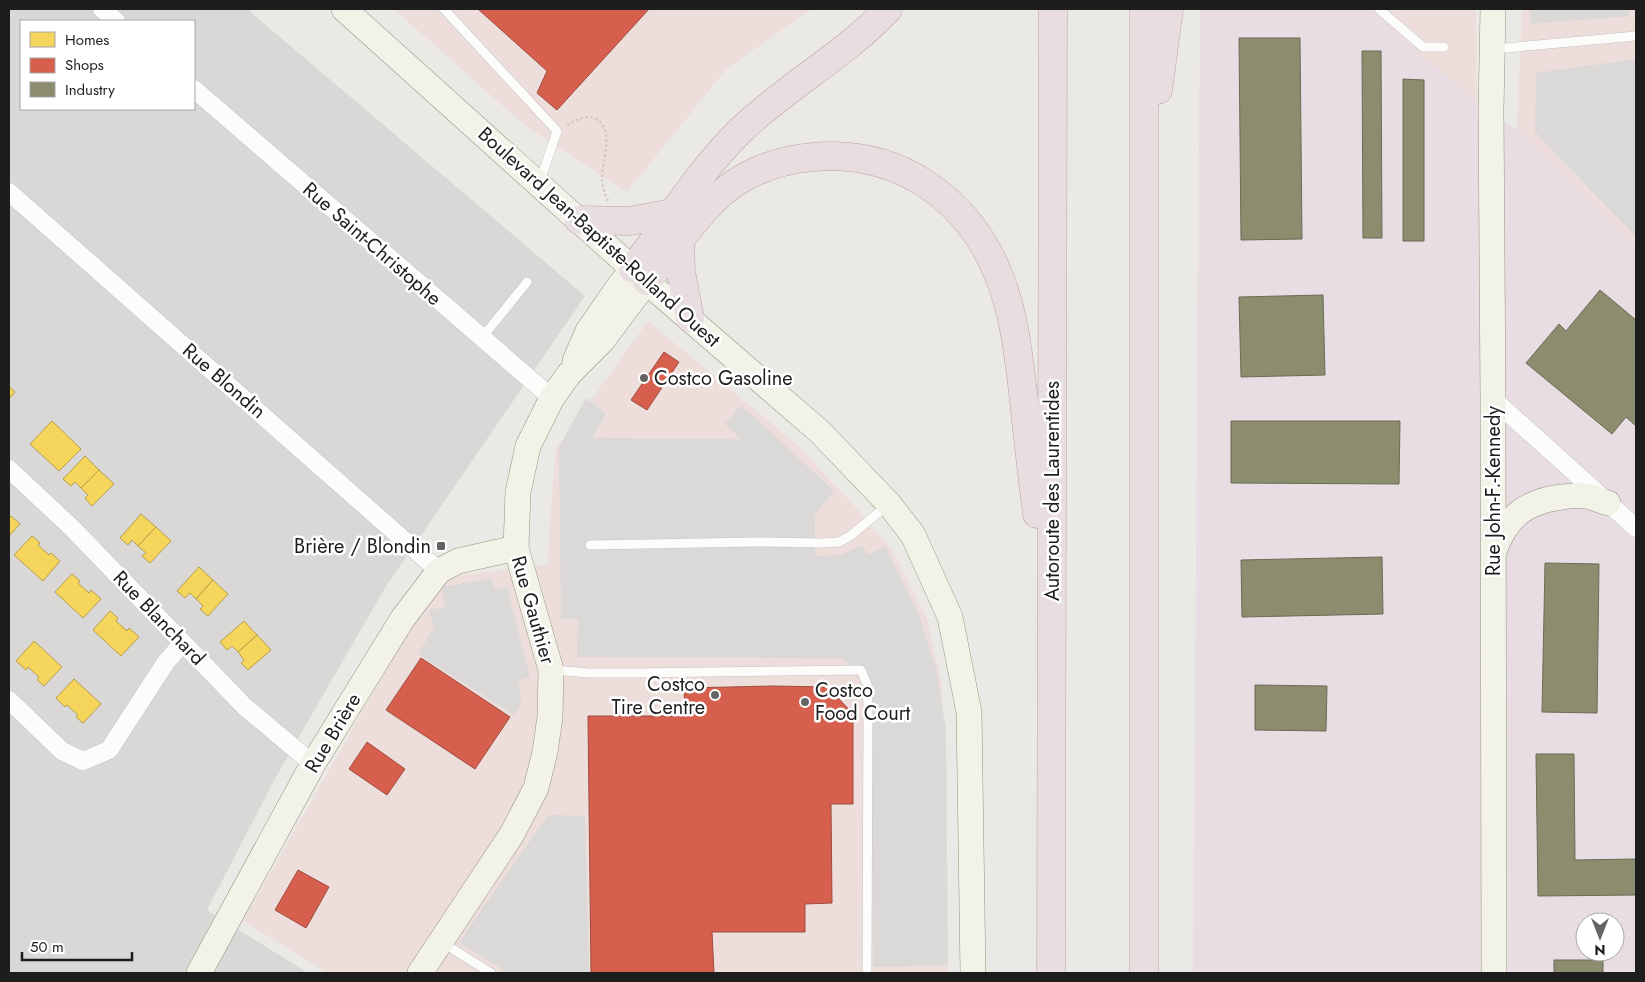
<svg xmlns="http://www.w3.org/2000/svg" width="1645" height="982" viewBox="0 0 1645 982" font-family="Jost,sans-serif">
<rect width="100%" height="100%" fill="#ebe9e5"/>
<path fill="#dad8d6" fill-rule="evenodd" d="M9,9H247L585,296L385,588L277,775L207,910L308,973H9ZM21,21H194V109H21Z"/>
<g fill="#eddddb">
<path d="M394,9H812L726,69L627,192L524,125Z"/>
<path d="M1370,9H1476L1477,104Z"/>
<path d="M1522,9H1636V246L1517,130Z"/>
<path d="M648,321L795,443L850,501L893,551L927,619L942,685L947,973H328L243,921L416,618L448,577L548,564L550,520L556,449Z"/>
</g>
<path fill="#e9dde4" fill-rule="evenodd" d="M1200,9H1370L1477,104L1517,130L1636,246V973H1193ZM1585,922H1615V952H1585Z"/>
<g fill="#dad9d7">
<path d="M1530,9H1629L1630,16L1530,24Z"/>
<path d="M1636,59V237L1535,132L1536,73Z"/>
<path d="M586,398L606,414L592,438L741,439L725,424L741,405L834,491L815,515V556L842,555L862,545L868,555L885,546L919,615L936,669L946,730L948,965L873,967L872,696L843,658L577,657L578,619H561L559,447Z"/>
<path d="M492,578L494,590L507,587L530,677L519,680L521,704L514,715L418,654L434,628L429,610L445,607L442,587Z"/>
<path d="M548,815L585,816L589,973H508L459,942Z"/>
</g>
<g fill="#f6d55c" stroke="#b59e49">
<path d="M9,386L15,392L9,399Z"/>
<path d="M52,421L81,449L59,471L30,444Z"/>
<path d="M85,456L99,470L81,488L75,482L71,486L63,479Z"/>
<path d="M99,470L114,484L92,506L85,498L88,495L81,488Z"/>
<path d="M141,514L156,527L138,546L132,540L128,545L120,538Z"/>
<path d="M11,516L20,524L9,536V518Z"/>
<path d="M156,527L171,541L150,563L142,556L146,553L138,546Z"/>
<path d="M32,536L40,543L38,545L49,555L51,553L60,561L43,581L14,555Z"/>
<path d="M199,567L213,580L196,599L190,593L185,598L177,591Z"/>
<path d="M72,574L80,581L78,583L89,593L91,590L101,599L83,618L55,592Z"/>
<path d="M213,580L228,594L208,616L200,609L203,606L196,599Z"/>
<path d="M110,611L118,618L116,621L127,631L129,628L139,637L121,656L93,630Z"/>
<path d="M244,621L257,635L238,652L232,646L227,650L220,642Z"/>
<path d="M257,635L271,650L248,670L241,663L244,660L238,652Z"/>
<path d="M34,641L62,667L44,686L37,680L39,677L28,667L26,670L16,661Z"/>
<path d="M74,679L101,704L83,723L76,717L78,715L67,705L65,707L56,698Z"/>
</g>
<g fill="#d6604d" stroke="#9e4c3f">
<path d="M478,9H649L557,110L537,93L547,71Z"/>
<path d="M664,352L679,362L647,410L631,400Z"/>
<path d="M421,658L510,717L475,769L386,710Z"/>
<path d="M773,686L828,687L853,714V804H831L832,903L805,904V932H712L714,973H591L588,716H685L684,688Z"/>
<path d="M367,742L405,769L387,795L349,769Z"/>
<path d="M298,870L329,887L306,928L275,910Z"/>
</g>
<g fill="#8c8c6e" stroke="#6b6b56">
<path d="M1239,38H1300L1302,239L1241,240Z"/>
<path d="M1362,51H1381L1382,238H1363Z"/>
<path d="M1403,79L1424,80V241H1403Z"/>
<path d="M1600,290L1636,320V426L1626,417L1612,434L1526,363L1559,324L1566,331Z"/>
<path d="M1323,295L1325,375L1241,377L1239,297Z"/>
<path d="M1231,421H1400L1399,484L1231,483Z"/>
<path d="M1382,557L1383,614L1242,617L1241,560Z"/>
<path d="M1545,563L1599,564L1597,713L1542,712Z"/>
<path d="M1255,685L1327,686L1326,731L1255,730Z"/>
<path d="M1536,754H1574L1575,860L1636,859V895L1538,896Z"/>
<rect x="1554" y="960" width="49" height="13"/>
</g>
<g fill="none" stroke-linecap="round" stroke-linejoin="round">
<defs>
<g id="lane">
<path d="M444,9L557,131L540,181"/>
<path d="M1379,9L1423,47H1444"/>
<path d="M1495,49L1636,36"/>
<path d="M481,339L527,282"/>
<path d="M590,545L757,542L822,543L839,542L850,536L889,504"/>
<path d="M554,670L589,673H634L861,670L867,684L868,706L867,973"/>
<path d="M443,943L491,973"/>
</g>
<g id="street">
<path d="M102,9L116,21"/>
<path d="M194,89L552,398"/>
<path d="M9,192L439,571"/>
<path d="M1493,399L1636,528"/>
<path d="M9,469L72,528L245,707L313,764"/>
<path d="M9,700L62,751L83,761L109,750L166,662L183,643"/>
</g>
<g id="secondary">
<path d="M344,9L655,289L820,432L889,504L913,535L950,617L969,712L973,973"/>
<path d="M1493,9L1491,110L1493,399L1494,973"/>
<path d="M575,361L588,331L619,286L633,269"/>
<path d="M1495,549C1507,516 1527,501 1562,497C1569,496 1578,495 1586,496C1593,497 1601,501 1608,503"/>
<path d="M199,973L313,764L403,618L439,571L458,561L516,548"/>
<path d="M420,973L512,834L536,788L545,752L550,717L551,670L516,548L518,492L528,446L552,398L569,374L602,341L647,281"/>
</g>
<g id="highway">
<path d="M1158,90L1169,9"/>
<path d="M579,220L630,221L672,213"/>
<path d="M680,239L681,272L690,318"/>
<path d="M633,269C668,222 699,171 741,130C787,86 845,55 888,9"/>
<path d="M647,281C658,268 669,254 680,240C697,218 714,196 738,181C761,167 786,159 813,157C898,149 968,198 999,276C1015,316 1019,359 1024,401C1028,439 1032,477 1037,514"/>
<path d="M1051,973L1053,9"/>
<path d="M1144,973V9"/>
</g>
</defs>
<use href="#lane" stroke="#c4c3c1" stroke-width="10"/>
<use href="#street" stroke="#c4c3c1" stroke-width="19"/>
<use href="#secondary" stroke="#92947e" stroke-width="26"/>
<use href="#highway" stroke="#bf9ea7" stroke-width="29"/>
<path stroke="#d5c8c6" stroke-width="2.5" stroke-dasharray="2.5 2.5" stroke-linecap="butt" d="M567,125C577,120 585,114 596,119C615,129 602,161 602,178C602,186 605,194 608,201"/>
<use href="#lane" stroke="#fcfcfb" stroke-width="9"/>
<use href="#street" stroke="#fcfcfb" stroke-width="18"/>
<use href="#secondary" stroke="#f2f2e9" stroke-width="25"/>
<use href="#highway" stroke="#e9dedf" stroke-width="28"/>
</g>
<g fill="#656463" stroke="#fff" stroke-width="2">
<circle cx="644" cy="378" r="5"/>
<rect x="436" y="541" width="10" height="10" rx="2.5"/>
<circle cx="715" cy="695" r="5"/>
<circle cx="805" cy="702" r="5"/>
</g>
<g text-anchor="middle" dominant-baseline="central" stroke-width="5" stroke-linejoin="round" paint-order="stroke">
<g font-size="20" fill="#1d1d1d" stroke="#fff">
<text transform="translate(599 237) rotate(42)">Boulevard Jean-Baptiste-Rolland Ouest</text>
<text transform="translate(372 244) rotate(41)">Rue Saint-Christophe</text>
<text transform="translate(224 381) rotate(41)">Rue Blondin</text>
<text transform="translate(1052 491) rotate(-90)">Autoroute des Laurentides</text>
<text transform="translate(1493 491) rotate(-90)">Rue John-F.-Kennedy</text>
<text transform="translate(533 610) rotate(74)">Rue Gauthier</text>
<text transform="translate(159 618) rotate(46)">Rue Blanchard</text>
<text transform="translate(333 733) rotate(-59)">Rue Brière</text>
</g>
<g font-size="20" fill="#1d1d1d" stroke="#fff" text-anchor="start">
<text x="654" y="378">Costco Gasoline</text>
<text x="431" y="546" text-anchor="end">Brière / Blondin</text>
<text x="705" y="684" text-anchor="end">Costco<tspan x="705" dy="23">Tire Centre</tspan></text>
<text x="815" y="690">Costco<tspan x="815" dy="23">Food Court</tspan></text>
</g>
</g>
<rect width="1645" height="982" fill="none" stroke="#1d1d1d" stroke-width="20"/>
<rect x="20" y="20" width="175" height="90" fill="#ffffff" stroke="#a5a5a5"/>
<rect x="30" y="32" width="25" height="15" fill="#f6d55c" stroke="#a5a5a5"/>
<text x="65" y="45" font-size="15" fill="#1d1d1d">Homes</text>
<rect x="30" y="58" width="25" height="15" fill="#d6604d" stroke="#a5a5a5"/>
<text x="65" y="70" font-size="15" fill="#1d1d1d">Shops</text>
<rect x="30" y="82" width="25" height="15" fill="#8c8c6e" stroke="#a5a5a5"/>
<text x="65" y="95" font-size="15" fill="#1d1d1d">Industry</text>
<g transform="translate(1600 937) rotate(180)"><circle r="24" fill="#ffffff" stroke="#a5a5a5"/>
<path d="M0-4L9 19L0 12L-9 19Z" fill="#656463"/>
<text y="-8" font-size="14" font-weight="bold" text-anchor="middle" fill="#1d1d1d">N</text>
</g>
<path d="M22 952v8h110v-8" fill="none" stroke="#1d1d1d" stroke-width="2.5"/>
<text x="30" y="952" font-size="15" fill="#1d1d1d" stroke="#ffffff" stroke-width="4" paint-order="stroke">50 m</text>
</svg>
